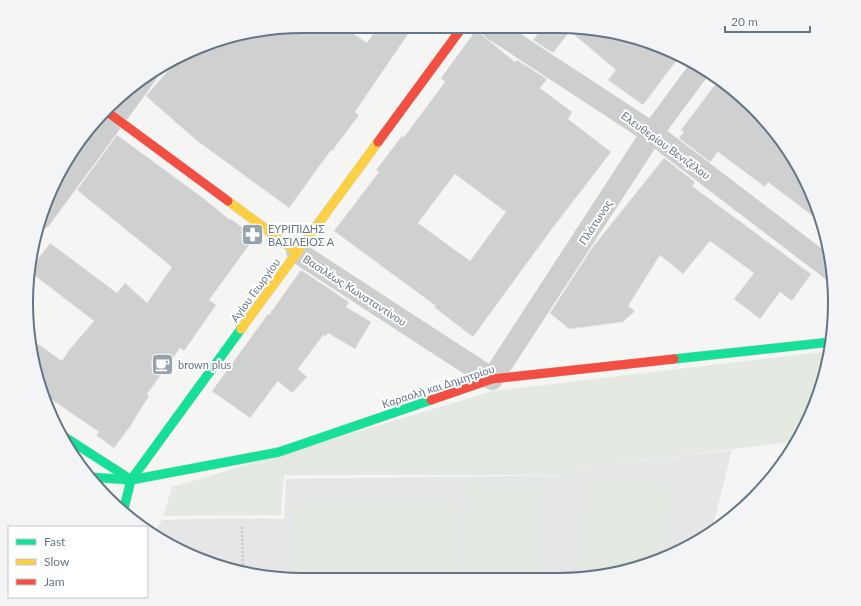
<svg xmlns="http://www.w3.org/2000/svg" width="861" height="606" viewBox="0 0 861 606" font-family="Lato,sans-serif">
<rect width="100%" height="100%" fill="#f5f6f4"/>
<path fill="#e5e7e6" d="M732,450L712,530L680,552L594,578L285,579L232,571L181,552L153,534L162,520L239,518L284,519L286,479L578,475L579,469Z"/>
<g fill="#e4e9e2">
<path d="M830,351L826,374L807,425L797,441L579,469L578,475H284L281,515L163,516L172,487L493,391Z"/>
<path d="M589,474L672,486L662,557L594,578H575Z"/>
<path d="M468,482L542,487L536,578H462Z"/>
<path d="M456,503L457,578L293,579L292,504Z"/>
</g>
<g fill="#ced1d0" stroke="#e4e5e4" fill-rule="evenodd">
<path d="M303,26L344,27L367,43L378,27L412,28L355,112L359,115L332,151L331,150L289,208L196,140L146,96L177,60L231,36Z"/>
<path d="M476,30L515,62L517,60L547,79L540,88L572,112L568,119L611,152L551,230L473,337L434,307L436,306L334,231L379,172L376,170L402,136L404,137L445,82L441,78ZM455,174L506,212L470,261L418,223Z"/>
<path d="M541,30L612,31L679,57L643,105L608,80L616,70L570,31L553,53L533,40Z"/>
<path d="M717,82L766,120L798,164L820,214L822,223L768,182L765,187L718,152L710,162L679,138L684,132L681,130Z"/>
<path d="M117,135L203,198L230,220L231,219L255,237L209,300L216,305L184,351L180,348L147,394L149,396L129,428L114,448L96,435L99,432L45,395L28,339V337L62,361L70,349L94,321L29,271L50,243L117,293L125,283L147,303L172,267L77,190Z"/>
<path d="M664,158L695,182L692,186L811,274L792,301L780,292L760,319L734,299L754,273L710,241L683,274L660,255L628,306L635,311L623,322L569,329L550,313L592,248Z"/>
<path d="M301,270L349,302L346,307L371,322L355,349L328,333L326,336L323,335L298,369L307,377L292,393L278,381L250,418L212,391L268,314L269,315Z"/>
</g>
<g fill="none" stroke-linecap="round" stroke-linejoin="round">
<defs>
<g id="fast">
<path d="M674,359L831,342"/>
<path d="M60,434L130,479"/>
<path d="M89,477L131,480L279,452L431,400"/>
<path d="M123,512L131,480L241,329"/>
</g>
<g id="slow">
<path d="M228,201L297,252"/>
<path d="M241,329L378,142"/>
</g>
<g id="jam">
<path d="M106,111L228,201"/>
<path d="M378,142L461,29"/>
<path d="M431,400L492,379L674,359"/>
</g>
</defs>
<use href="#fast" stroke="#d2d4d4" stroke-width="10"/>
<use href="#slow" stroke="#d2d4d4" stroke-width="10"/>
<use href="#jam" stroke="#d2d4d4" stroke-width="10"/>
<path stroke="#cacccc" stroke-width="2.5" stroke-dasharray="2 2" stroke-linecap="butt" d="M242,527L243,572"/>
<g stroke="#cdcfcf" stroke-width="22">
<path d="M493,29L652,133L833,271"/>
<path d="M41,218L146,75"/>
<path d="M297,252L492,379L652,133L701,67"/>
</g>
<use href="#fast" stroke="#16e098" stroke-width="9"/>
<use href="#slow" stroke="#ffcf43" stroke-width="9"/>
<use href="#jam" stroke="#f24e42" stroke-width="9"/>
</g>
<defs>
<symbol id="pharmacy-square" viewBox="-11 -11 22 22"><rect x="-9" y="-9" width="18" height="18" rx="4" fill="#97a3ac" stroke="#fff"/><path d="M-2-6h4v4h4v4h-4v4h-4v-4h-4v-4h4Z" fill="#fff"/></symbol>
<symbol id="cafe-square" viewBox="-11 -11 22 22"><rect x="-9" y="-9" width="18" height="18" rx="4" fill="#97a3ac" stroke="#fff"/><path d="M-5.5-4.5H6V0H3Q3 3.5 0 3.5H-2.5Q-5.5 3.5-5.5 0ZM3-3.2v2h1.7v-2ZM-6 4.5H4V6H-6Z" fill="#fff"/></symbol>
</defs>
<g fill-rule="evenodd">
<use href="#pharmacy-square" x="240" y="222" width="25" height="25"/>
<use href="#cafe-square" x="150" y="352" width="25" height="25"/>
</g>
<g text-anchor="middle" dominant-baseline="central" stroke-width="4" stroke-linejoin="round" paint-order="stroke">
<g font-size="11" fill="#647685" stroke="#fff">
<text transform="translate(666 145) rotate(36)">Ελευθερίου Βενιζέλου</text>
<text transform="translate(595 222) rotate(-57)">Πλάτωνος</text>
<text transform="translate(255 290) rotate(-54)">Αγίου Γεωργίου</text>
<text transform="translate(355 290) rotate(33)">Βασιλέως Κωνσταντίνου</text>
<text transform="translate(438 386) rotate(-18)">Καραολή και Δημητρίου</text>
</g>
<g font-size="11" fill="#647685" stroke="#fff" text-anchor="start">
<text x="268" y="228">ΕΥΡΙΠΙΔΗΣ<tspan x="268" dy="13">ΒΑΣΙΛΕΙΟΣ Α</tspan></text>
<text x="178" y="364">brown plus</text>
</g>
</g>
<path d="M0 0H861V606H0ZM303 33H558A270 270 0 0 1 828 303V303A270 270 0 0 1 558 573H303A270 270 0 0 1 33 303V303A270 270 0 0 1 303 33Z" fill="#f3f4f5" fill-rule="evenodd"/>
<path fill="none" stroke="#647685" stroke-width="2" d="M303 33H558A270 270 0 0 1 828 303V303A270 270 0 0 1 558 573H303A270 270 0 0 1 33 303V303A270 270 0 0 1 303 33Z"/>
<rect x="8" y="526" width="140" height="72" fill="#ffffff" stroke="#c1c8ce"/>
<rect x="16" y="539" width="20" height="6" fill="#16e098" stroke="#c1c8ce"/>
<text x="44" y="546" font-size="12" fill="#647685">Fast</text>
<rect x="16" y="559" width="20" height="6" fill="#ffcf43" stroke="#c1c8ce"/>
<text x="44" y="566" font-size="12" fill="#647685">Slow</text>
<rect x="16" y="579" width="20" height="6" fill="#f24e42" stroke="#c1c8ce"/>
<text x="44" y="586" font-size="12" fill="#647685">Jam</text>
<path d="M725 26v6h85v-6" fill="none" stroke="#647685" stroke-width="2"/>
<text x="731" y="26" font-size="12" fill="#647685" stroke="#ffffff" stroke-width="3" paint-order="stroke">20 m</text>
</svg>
